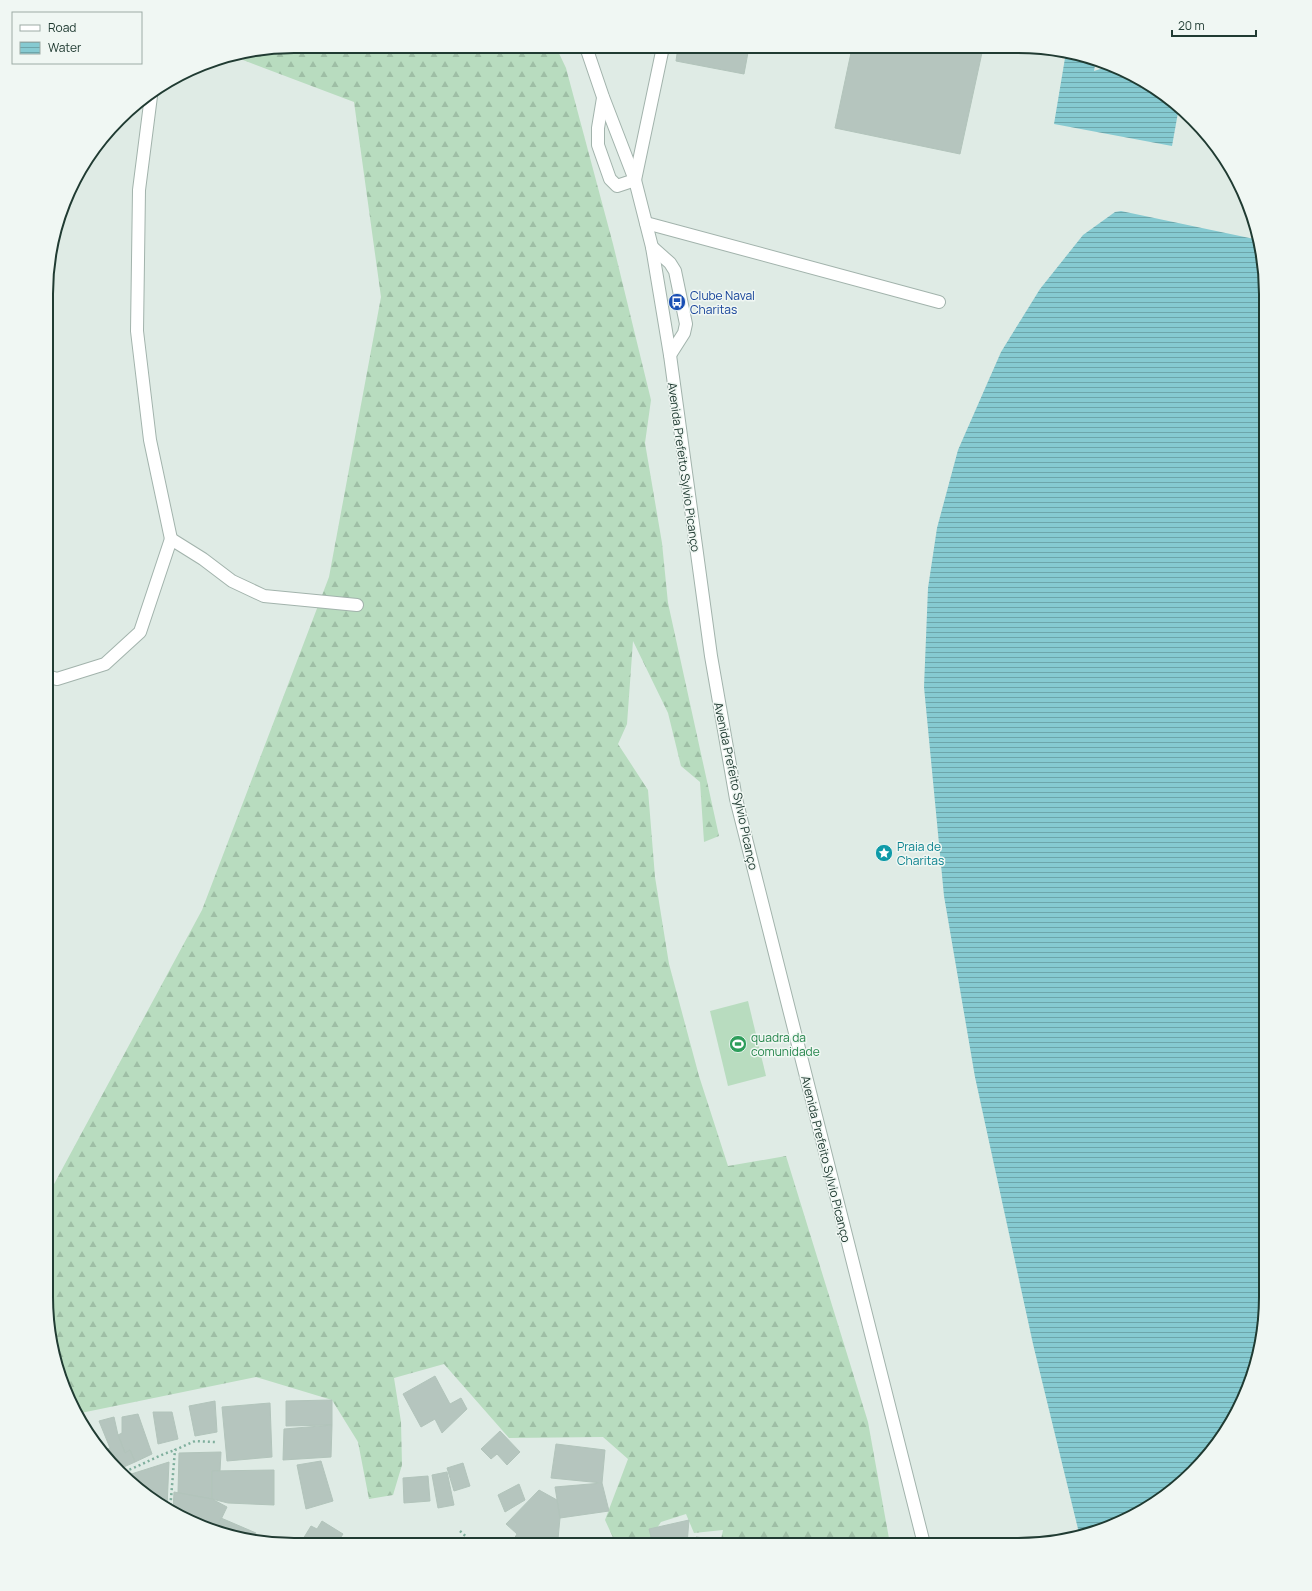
<svg xmlns="http://www.w3.org/2000/svg" width="1312" height="1591" viewBox="0 0 1312 1591" font-family="Manrope,sans-serif">
<defs>
<pattern id="forest-firs" width="22" height="20" patternUnits="userSpaceOnUse"><rect width="22" height="20" fill="#b8dcbf"/><path d="M5 1l3.5 6h-7zM16 11l3.5 6h-7z" fill="#9ebea5"/></pattern>
<pattern id="water-rules" width="6" height="5" patternUnits="userSpaceOnUse"><rect width="6" height="5" fill="#86cad1"/><path d="M0 2.5h6" fill="none" stroke="#6da5aa"/></pattern>
</defs>
<rect width="100%" height="100%" fill="#dfebe5"/>
<path fill="url(#forest-firs)" d="M294,46L556,47L566,68L613,244L651,400L645,443L662,543L668,603L719,836L704,842L700,782L681,766L668,713L633,641L627,724L618,744L648,790L655,877L669,964L699,1076L728,1166L786,1156L868,1422L890,1544H720L723,1530L694,1533L686,1514L661,1522L649,1540L636,1544H616L605,1520L628,1459L603,1437L509,1438L444,1364L394,1378L401,1422L402,1465L393,1495L369,1499L358,1442L332,1400L256,1377L76,1414L55,1361L46,1297V1199L202,910L329,577L381,297L354,102L243,60L245,54Z"/>
<path fill="#b8dcbf" d="M748,1001L766,1076L728,1086L710,1011Z"/>
<g fill="url(#water-rules)">
<path d="M1066,52L1096,60L1094,71L1113,65L1155,88L1179,107L1172,146L1054,124Z"/>
<path d="M1121,211L1259,240L1266,294L1265,1313L1253,1376L1224,1434L1193,1472L1142,1512L1080,1537L1033,1344L975,1077L944,896L924,687L928,588L937,528L958,450L1001,352L1040,289L1083,235L1115,212Z"/>
</g>
<g fill="#b5c5be" stroke="#b2c4bb">
<path d="M678,47H749L744,74L676,61Z"/>
<path d="M852,48H983L960,154L835,128Z"/>
<path d="M435,1376L450,1404L461,1398L467,1409L442,1433L435,1419L421,1427L403,1394Z"/>
<path d="M332,1400V1425L286,1426V1401Z"/>
<path d="M215,1401L217,1432L195,1436L189,1406Z"/>
<path d="M270,1403L272,1457L227,1461L222,1407Z"/>
<path d="M153,1412H172L178,1439L158,1444Z"/>
<path d="M138,1414L152,1454L135,1462L130,1450L125,1453L118,1435L122,1433V1417Z"/>
<path d="M114,1417L118,1435L125,1453L130,1450L135,1462L117,1470L102,1451L110,1448L99,1421Z"/>
<path d="M332,1425L331,1457L283,1460L284,1429Z"/>
<path d="M500,1431L520,1452L507,1465L497,1454L491,1459L481,1449Z"/>
<path d="M556,1444L605,1450L602,1483L551,1478Z"/>
<path d="M221,1452L220,1471H212V1499L178,1493L179,1453Z"/>
<path d="M321,1461L333,1501L306,1509L297,1465Z"/>
<path d="M169,1462L167,1507L156,1503L126,1478L125,1476Z"/>
<path d="M463,1463L470,1486L454,1491L447,1468Z"/>
<path d="M274,1470V1505L228,1503L212,1499V1471Z"/>
<path d="M447,1472L454,1505L438,1508L432,1475Z"/>
<path d="M428,1476L430,1501L404,1503L403,1478Z"/>
<path d="M602,1483L609,1511L560,1518L555,1487Z"/>
<path d="M519,1484L525,1500L505,1512L498,1495Z"/>
<path d="M539,1490L557,1500L560,1518L558,1539L554,1544H511L517,1534L506,1524Z"/>
<path d="M174,1492L212,1499L227,1507L215,1532L173,1511Z"/>
<path d="M221,1518L256,1533L253,1539L215,1532Z"/>
<path d="M689,1520L687,1544H653L649,1529Z"/>
<path d="M322,1521L343,1534L339,1540L348,1544H300L311,1526L317,1529Z"/>
<path d="M696,1537L713,1539L712,1544H695Z"/>
</g>
<g fill="none" stroke-linecap="round" stroke-linejoin="round">
<defs>
<g id="minor">
<path d="M586,47L603,97L635,180L652,247L670,355L711,656L736,799L924,1544"/>
<path d="M151,96L139,190L137,331L150,440L171,539"/>
<path d="M603,98L598,128V145L610,179L617,186L635,180"/>
<path d="M635,180L663,47"/>
<path d="M646,223L939,302"/>
<path d="M652,247L670,263L675,271L686,324L684,333L670,355"/>
<path d="M47,676L57,679L105,664L140,632L171,539L203,559L232,581L264,596L357,605"/>
</g>
</defs>
<use href="#minor" stroke="#a2b3ac" stroke-width="14"/>
<g stroke="#7faf9d" stroke-width="2.5" stroke-dasharray="2 3" stroke-linecap="butt">
<path d="M120,1473C139,1467 156,1456 175,1450"/>
<path d="M170,1510L175,1450L195,1441L215,1442"/>
<path d="M460,1531L474,1544"/>
<path d="M562,1544L564,1541L568,1544"/>
</g>
<use href="#minor" stroke="#fff" stroke-width="12"/>
</g>
<defs>
<symbol id="bus-disc" viewBox="-11 -11 22 22"><circle r="9.5" fill="#1a4fb4" stroke="#f0f7f3"/><path d="M-5-6H5V4H4V6H2V4H-2V6H-4V4H-5ZM-3.5-4V0h7V-4ZM-3.5 1.2v1.5H-2V1.2ZM2 1.2v1.5H3.5V1.2Z" fill="#fff"/></symbol>
<symbol id="sight-disc" viewBox="-11 -11 22 22"><circle r="9.5" fill="#0f9aa8" stroke="#f0f7f3"/><path d="M0-6L1.8-2.2L6-1.7L2.9 1.2L3.7 5.4L0 3.3L-3.7 5.4L-2.9 1.2L-6-1.7L-1.8-2.2Z" fill="#fff"/></symbol>
<symbol id="stadium-disc" viewBox="-11 -11 22 22"><circle r="9.5" fill="#2e9e5b" stroke="#f0f7f3"/><path d="M0-5a6.5 5 0 1 0 0 10a6.5 5 0 1 0 0-10ZM-3.5-1.8h7v3.6h-7Z" fill="#fff"/></symbol>
</defs>
<g fill-rule="evenodd">
<use href="#bus-disc" x="667" y="292" width="20" height="20"/>
<use href="#sight-disc" x="874" y="843" width="20" height="20"/>
<use href="#stadium-disc" x="728" y="1034" width="20" height="20"/>
</g>
<g text-anchor="middle" dominant-baseline="central" stroke-width="3" stroke-linejoin="round" paint-order="stroke">
<g font-size="12" fill="#164399" stroke="#f0f7f3" text-anchor="start">
<text x="690" y="295">Clube Naval<tspan x="690" dy="14">Charitas</tspan></text>
</g>
<g font-size="12" fill="#203b32" stroke="#f0f7f3">
<text transform="translate(684 467) rotate(82)">Avenida Prefeito Sylvio Picanço</text>
<text transform="translate(736 786) rotate(78)">Avenida Prefeito Sylvio Picanço</text>
<text transform="translate(826 1159) rotate(76)">Avenida Prefeito Sylvio Picanço</text>
</g>
<g font-size="12" fill="#0d838f" stroke="#f0f7f3" text-anchor="start">
<text x="897" y="846">Praia de<tspan x="897" dy="14">Charitas</tspan></text>
</g>
<g font-size="12" fill="#27864d" stroke="#f0f7f3" text-anchor="start">
<text x="751" y="1037">quadra da<tspan x="751" dy="14">comunidade</tspan></text>
</g>
</g>
<path d="M0 0H1312V1591H0ZM294 53H1018A241 241 0 0 1 1259 294V1297A241 241 0 0 1 1018 1538H294A241 241 0 0 1 53 1297V294A241 241 0 0 1 294 53Z" fill="#f0f7f3" fill-rule="evenodd"/>
<path fill="none" stroke="#203b32" stroke-width="2" d="M294 53H1018A241 241 0 0 1 1259 294V1297A241 241 0 0 1 1018 1538H294A241 241 0 0 1 53 1297V294A241 241 0 0 1 294 53Z"/>
<rect x="12" y="12" width="130" height="52" fill="#f0f7f3" stroke="#9daca6"/>
<rect x="20" y="25" width="20" height="6" fill="#ffffff" stroke="#9daca6"/>
<text x="48" y="32" font-size="12" fill="#203b32">Road</text>
<rect x="20" y="42" width="20" height="12" fill="url(#water-rules)" stroke="#9daca6"/>
<text x="48" y="52" font-size="12" fill="#203b32">Water</text>
<path d="M1172 30v6h84v-6" fill="none" stroke="#203b32" stroke-width="2"/>
<text x="1178" y="30" font-size="12" fill="#203b32" stroke="#f0f7f3" stroke-width="3" paint-order="stroke">20 m</text>
</svg>
